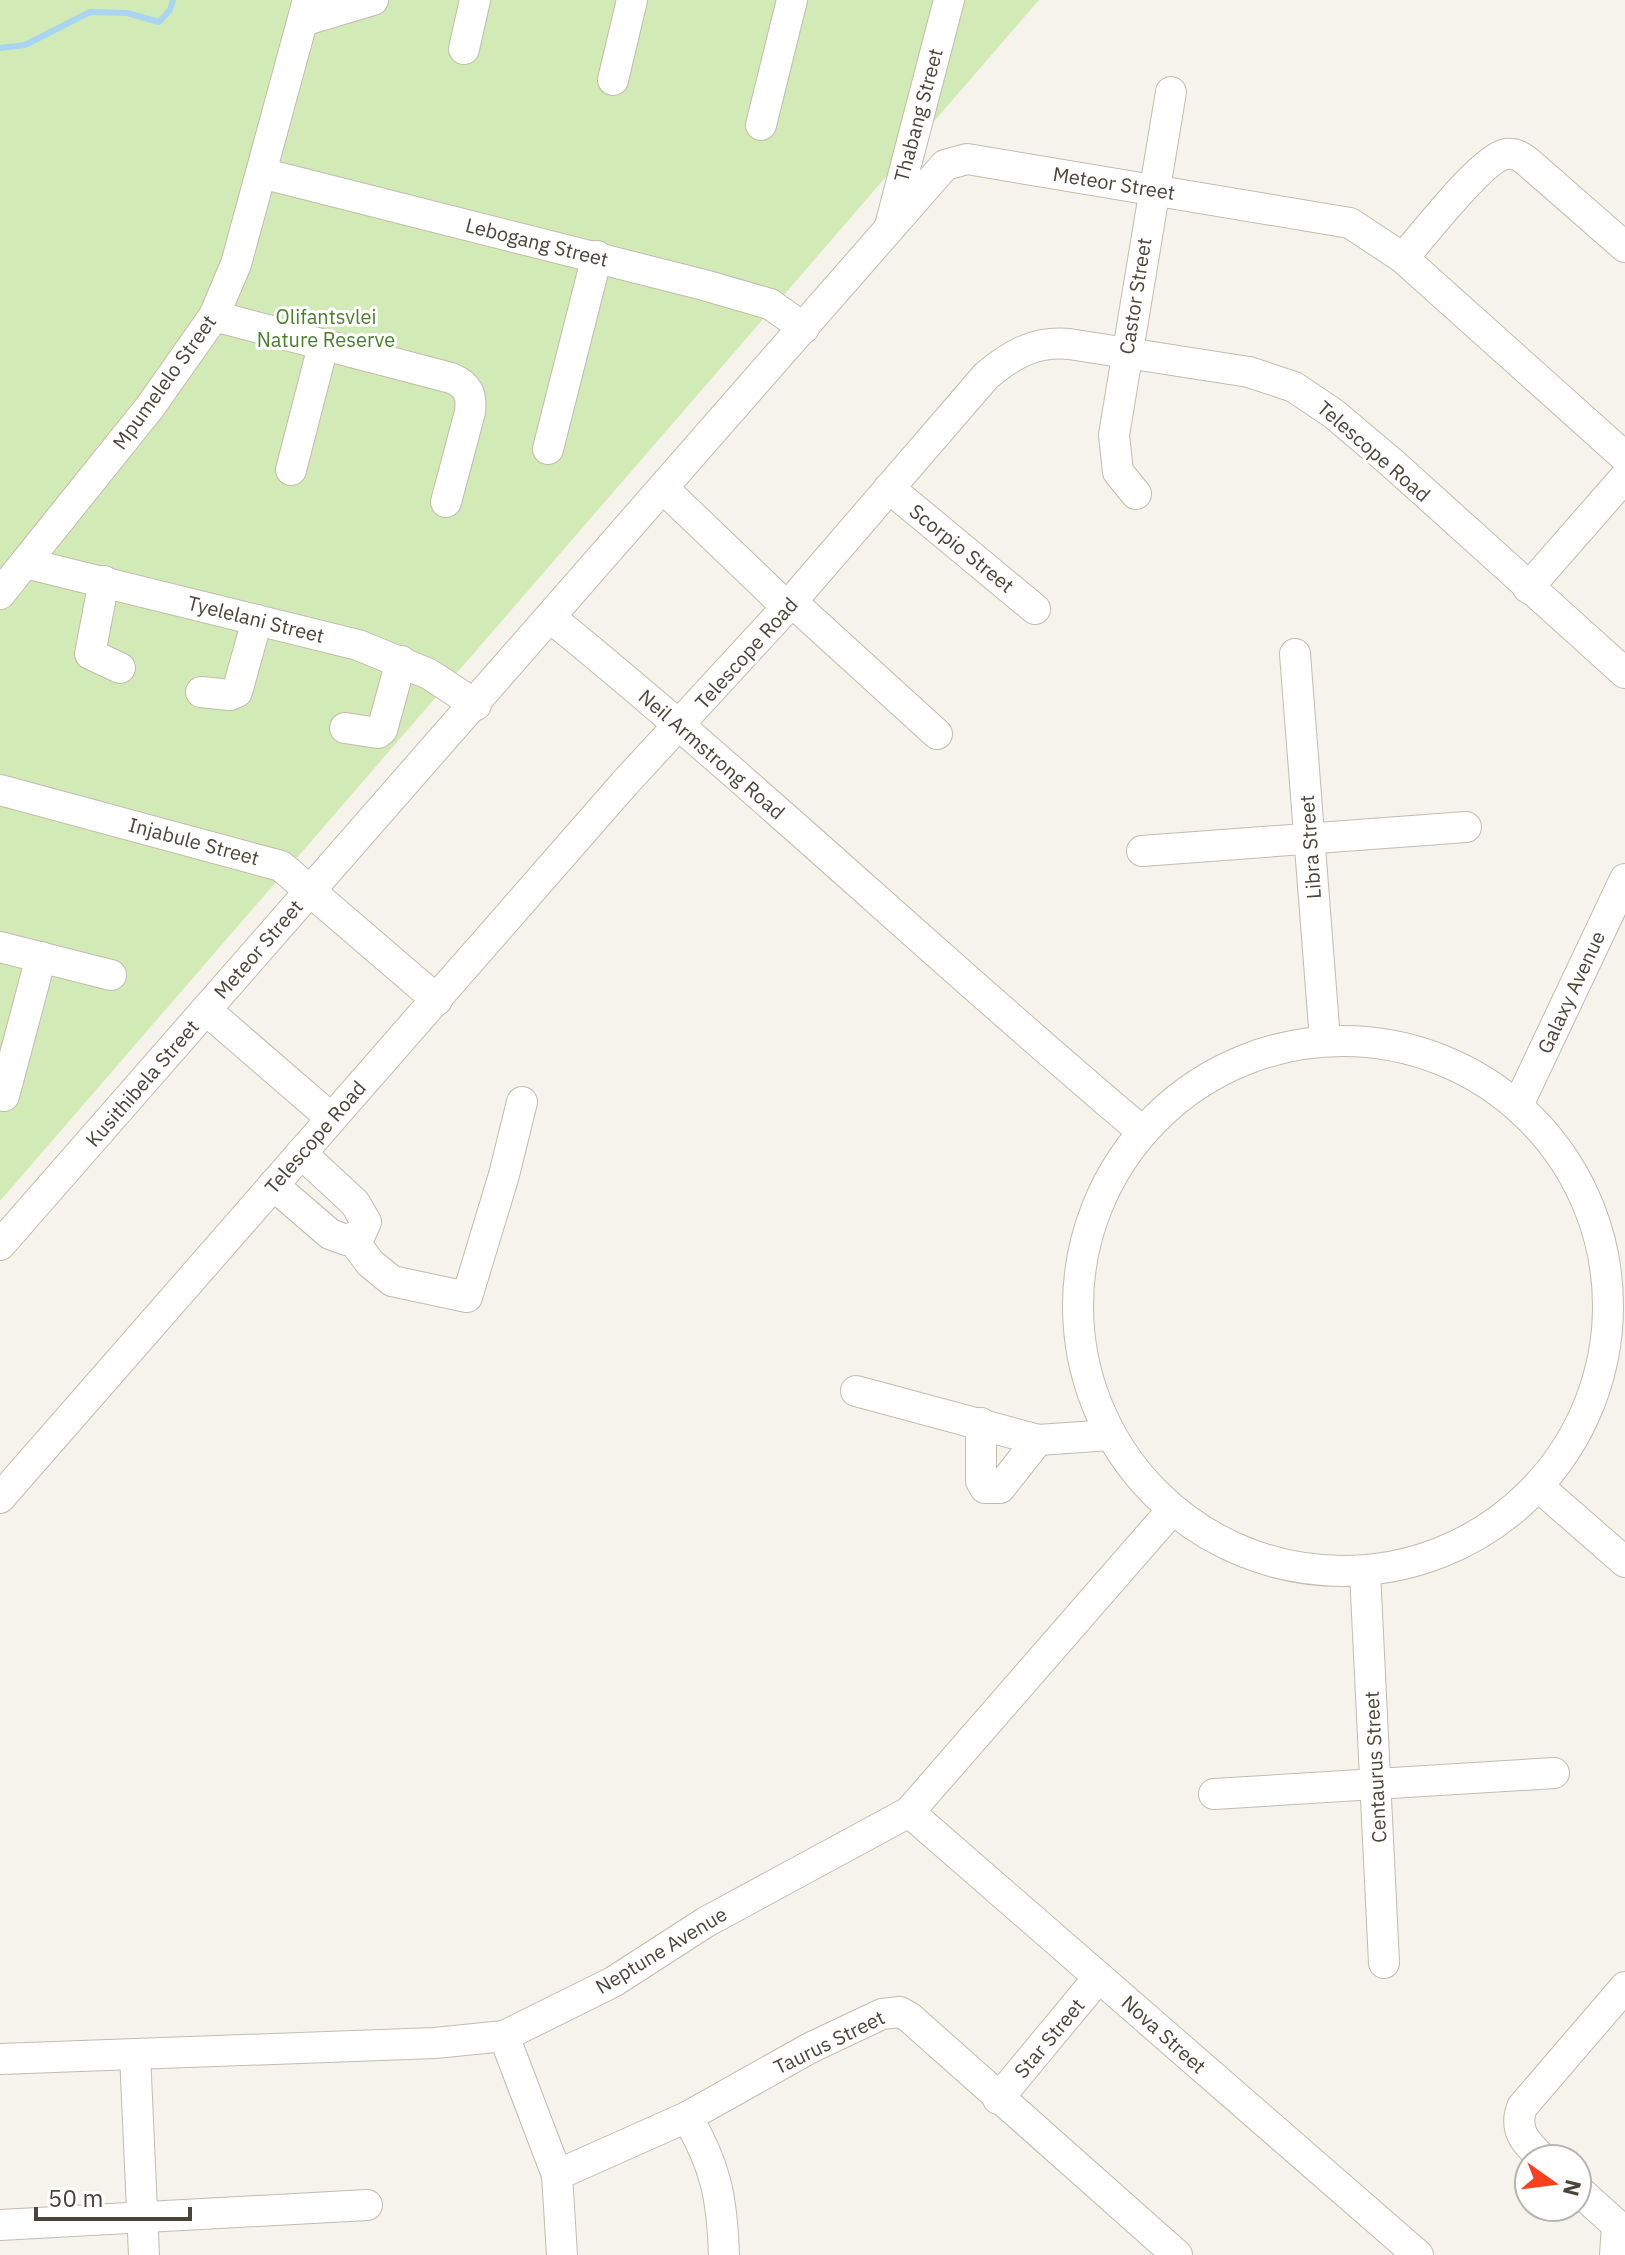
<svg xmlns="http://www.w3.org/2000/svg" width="1625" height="2255" viewBox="0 0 1625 2255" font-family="'IBM Plex Sans',sans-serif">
<rect width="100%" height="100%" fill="#f6f3ec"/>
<path fill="#d2eab5" d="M0,0H1039L0,1201Z"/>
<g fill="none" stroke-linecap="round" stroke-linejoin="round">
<path stroke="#a9d4f2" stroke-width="6" d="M0,48L25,45L90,12L127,13L159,22L170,10L173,0"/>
<defs>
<g id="minor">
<path d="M303,21L373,0"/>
<path d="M464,49L475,0"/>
<path d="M613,80L632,0"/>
<path d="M761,125L792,0"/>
<path d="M261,173L704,285L770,304L804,328"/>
<path d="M890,226L949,0"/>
<path d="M1403,258C1422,237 1482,158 1506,154C1516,153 1522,157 1529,163L1625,247"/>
<path d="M214,316L451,378C468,385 472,394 470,412L446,502"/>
<path d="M548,449L597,256"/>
<path d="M291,470L323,346"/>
<path d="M889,488L1035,609"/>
<path d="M664,489L787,607"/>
<path d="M1136,494L1118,472L1114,435L1171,92"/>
<path d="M25,563L358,645L429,674L476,705"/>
<path d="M104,581L90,654L120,668"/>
<path d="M1528,588L1625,477"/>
<path d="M0,594L150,407L214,316L236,264L308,0"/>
<path d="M792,602L937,734"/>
<path d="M551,618C754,783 943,964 1143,1132"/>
<path d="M1295,654L1325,1040"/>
<path d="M201,692L230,695L237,692L257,620"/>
<path d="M345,728L378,733L382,730L401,661"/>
<path d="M0,790L281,866L437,1000"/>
<path d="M1142,851L1466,827"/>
<path d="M0,947L111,975"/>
<path d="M206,1010L331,1118"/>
<circle cx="1343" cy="1306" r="265"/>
<path d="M4,1096L41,957"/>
<path d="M1518,1105L1625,879"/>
<path d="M273,1185L330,1234L346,1240L360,1235L366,1222L355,1203L301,1153"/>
<path d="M353,1240L370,1263L392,1281L467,1297L504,1175L522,1102"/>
<path d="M0,1245L945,165L967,159L1350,223L1403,258L1625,457"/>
<path d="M856,1391L1038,1440L1111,1435"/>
<path d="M981,1423V1481L985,1488H1000L1038,1440"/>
<path d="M1538,1486L1625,1562"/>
<path d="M0,1498L624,784L787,607L986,376C1012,354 1035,341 1069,344L1249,372L1294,387L1334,414L1392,463L1625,673"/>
<path d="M1365,1572L1384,1963"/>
<path d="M1214,1794L1554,1773"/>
<path d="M909,1812L1418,2255"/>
<path d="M504,2036L557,2175L562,2255"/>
<path d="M135,2054L144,2255"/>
<path d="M0,2059L435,2043L504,2036L613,1982L706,1922L909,1812L1172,1510"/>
<path d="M998,2099L1099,1977"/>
<path d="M687,2117C716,2166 722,2198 724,2255"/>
<path d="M1543,2159C1527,2144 1513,2131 1522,2107L1625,1987"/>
<path d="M557,2175L687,2117L810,2048L882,2014L900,2012L909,2017L1177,2255"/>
<path d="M1577,2189L1617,2225"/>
<path d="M0,2225L367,2205"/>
<path d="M1615,2255L1617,2225"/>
</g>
</defs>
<use href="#minor" stroke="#c2bbae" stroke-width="32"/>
<use href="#minor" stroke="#fff" stroke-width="30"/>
</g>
<g text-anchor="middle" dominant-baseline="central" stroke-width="6" stroke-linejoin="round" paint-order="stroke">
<g font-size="20" fill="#4b4439" stroke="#fff">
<text transform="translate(918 115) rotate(-75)">Thabang Street</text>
<text transform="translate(1114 183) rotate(9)">Meteor Street</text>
<text transform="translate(537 242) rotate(14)">Lebogang Street</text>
<text transform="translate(1135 296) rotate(-81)">Castor Street</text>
<text transform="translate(164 382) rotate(-54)">Mpumelelo Street</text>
<text transform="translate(1374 451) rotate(41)">Telescope Road</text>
<text transform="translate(962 548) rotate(39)">Scorpio Street</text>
<text transform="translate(256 619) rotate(14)">Tyelelani Street</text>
<text transform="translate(746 653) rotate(-48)">Telescope Road</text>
<text transform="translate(712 754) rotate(41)">Neil Armstrong Road</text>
<text transform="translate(194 841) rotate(15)">Injabule Street</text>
<text transform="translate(1310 847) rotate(-94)">Libra Street</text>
<text transform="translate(258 949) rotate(-49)">Meteor Street</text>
<text transform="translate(1571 992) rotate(-65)">Galaxy Avenue</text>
<text transform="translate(142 1083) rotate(-49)">Kusithibela Street</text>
<text transform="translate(315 1137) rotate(-49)">Telescope Road</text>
<text transform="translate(1375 1767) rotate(-93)">Centaurus Street</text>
<text transform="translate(661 1950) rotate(-31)">Neptune Avenue</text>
<text transform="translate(1164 2034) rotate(42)">Nova Street</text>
<text transform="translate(1049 2038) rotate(-50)">Star Street</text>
<text transform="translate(829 2042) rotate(-26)">Taurus Street</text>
</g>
<g font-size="20" fill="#4a7f2a" stroke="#fff">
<text x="326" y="316">Olifantsvlei<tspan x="326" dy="23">Nature Reserve</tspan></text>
</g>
</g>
<g transform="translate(1553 2183) rotate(104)"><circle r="38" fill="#ffffff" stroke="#b7b4b0" stroke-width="2"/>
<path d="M0-6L14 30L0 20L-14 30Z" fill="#fc3f1d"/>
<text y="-12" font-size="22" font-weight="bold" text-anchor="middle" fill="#4b4439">N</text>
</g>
<path d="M36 2207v12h154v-12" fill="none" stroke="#4b4439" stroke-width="4"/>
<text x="48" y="2207" font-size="24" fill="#4b4439" stroke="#ffffff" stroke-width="6" paint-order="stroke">50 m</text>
</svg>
